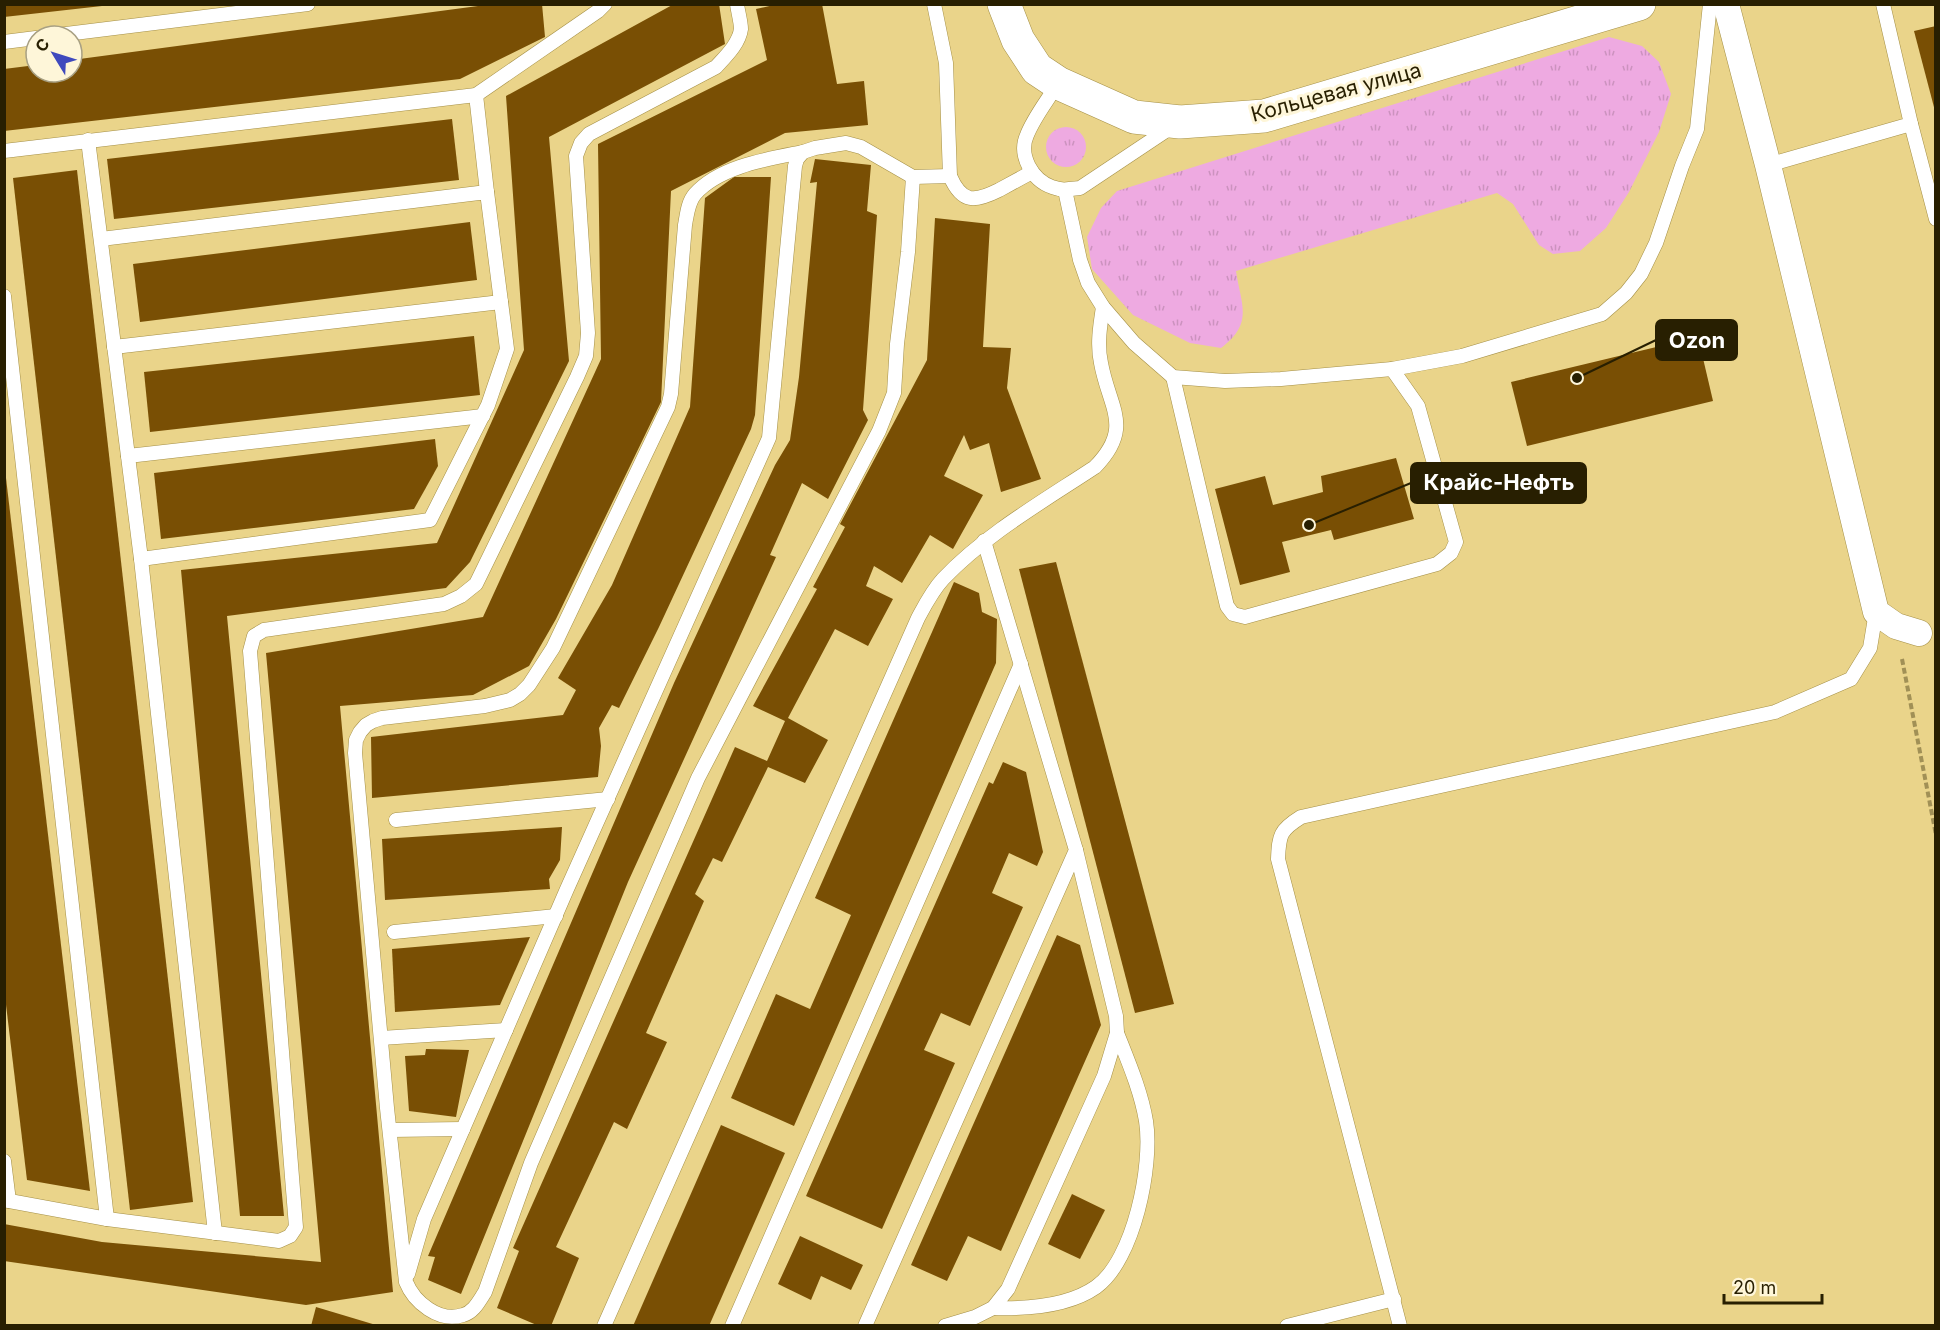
<svg xmlns="http://www.w3.org/2000/svg" width="1940" height="1330" viewBox="0 0 1940 1330" font-family="Inter,sans-serif">
<defs>
<pattern id="grass-tufts" width="24" height="20" patternUnits="userSpaceOnUse" patternTransform="scale(1.5)"><rect width="24" height="20" fill="#eeaae1"/><path d="M3 7l-1-3M5 7V3M7 7l1-3M15 17l-1-3M17 17v-4M19 17l1-3" fill="none" stroke="#cc92bf"/></pattern>
</defs>
<rect width="100%" height="100%" fill="#ead48a"/>
<g fill="url(#grass-tufts)">
<path d="M1609,37L1642,46L1659,62L1671,94L1659,132L1629,192L1606,228L1580,251L1553,254L1539,245L1513,204L1497,193L1236,271C1241,305 1254,323 1221,348L1190,343L1133,315L1092,269L1087,237L1101,208L1117,191Z"/>
<circle cx="1066" cy="147" r="20"/>
</g>
<g fill="#794f04">
<path d="M4,4H102V6L4,17Z"/>
<path d="M493,4H542L545,37L460,79L4,131V69L36,65V72H72V60Z"/>
<path d="M674,4H719L725,44L549,137L569,361L470,562L446,588L227,616L284,1216H240L181,570L437,543L524,350L506,96Z"/>
<path d="M778,4H822L837,84L864,81L868,125L785,133L671,191L661,402L556,619L529,666L473,695L340,706L393,1292L306,1305L4,1261V1224L102,1242L321,1262L266,653L483,617L601,359L598,144L767,60L756,9Z"/>
<path d="M1936,26V110L1935,111L1914,31Z"/>
<path d="M452,119L459,180L114,219L107,159Z"/>
<path d="M815,159L871,165L867,211L877,215L863,410L868,420L828,499L802,483L770,555L776,557L628,882L461,1294L428,1280L435,1257L428,1256L674,683L775,465L790,440L799,377L817,182L810,183Z"/>
<path d="M77,170L193,1202L130,1210L13,178Z"/>
<path d="M734,177H771L755,415L751,429L659,627L619,708L612,705L599,728L601,746L598,777L372,798L371,737L563,715L576,690L558,678L612,585L690,407L705,198Z"/>
<path d="M935,218L990,224L983,347L1011,348L1007,388L1041,479L1001,492L989,443L970,450L964,435L944,476L983,495L953,549L930,535L902,583L874,566L866,586L893,599L868,646L835,629L788,718L828,740L805,783L768,767L722,862L713,858L695,894L704,901L646,1033L667,1042L627,1129L614,1122L556,1247L579,1258L551,1326H539L497,1308L519,1251L513,1248L735,747L767,761L785,721L753,706L817,589L813,587L845,527L840,524L927,360Z"/>
<path d="M470,222L477,280L140,322L133,264Z"/>
<path d="M474,336L480,395L150,432L144,372Z"/>
<path d="M1698,337L1713,401L1527,446L1511,382Z"/>
<path d="M435,439L438,466L414,509L161,539L154,473Z"/>
<path d="M1396,458L1414,519L1334,540L1331,530L1282,542L1290,572L1240,585L1215,489L1265,476L1273,505L1323,492L1321,476Z"/>
<path d="M4,478H6L90,1191L27,1180L4,988Z"/>
<path d="M1056,562L1174,1004L1135,1013L1019,569Z"/>
<path d="M954,582L979,593L982,612L997,619L996,663L794,1126L731,1098L776,994L810,1009L851,915L815,898Z"/>
<path d="M1003,762L1026,772L1043,852L1037,866L1009,853L992,893L1023,907L970,1026L941,1013L924,1050L955,1063L882,1229L806,1196L989,782L993,784Z"/>
<path d="M562,827L560,860L549,879L550,889L385,900L382,839Z"/>
<path d="M1057,935L1080,945L1101,1025L1001,1251L968,1236L947,1281L911,1265Z"/>
<path d="M530,937L500,1005L395,1012L392,949Z"/>
<path d="M426,1049L469,1050L456,1117L409,1111L405,1056L425,1055Z"/>
<path d="M721,1125L785,1153L709,1326H633Z"/>
<path d="M1072,1194L1105,1210L1080,1259L1048,1244Z"/>
<path d="M800,1236L863,1265L851,1290L821,1276L811,1300L778,1284Z"/>
<path d="M316,1307L376,1325V1326H311Z"/>
</g>
<g fill="none" stroke-linecap="round" stroke-linejoin="round">
<defs>
<g id="service">
<path d="M934,4L946,63L950,176C962,204 975,202 999,190C1010,184 1021,178 1032,172"/>
<path d="M50,36L308,4"/>
<path d="M4,42L36,38"/>
<path d="M1058,83C1048,100 1034,117 1027,135C1018,155 1032,180 1052,187C1062,191 1070,189 1080,188L1173,126"/>
<path d="M476,95L487,192"/>
<path d="M1911,124L1936,219"/>
<path d="M88,140L141,559L215,1233"/>
<path d="M4,151L476,95L598,11L605,4"/>
<path d="M803,152C768,159 720,166 695,194C688,202 687,214 685,225L671,394L668,407L553,648L529,685L520,694L510,700L485,706L382,718L373,721L366,725L360,732L356,740L355,753L387,1108L406,1282C414,1302 439,1323 463,1315C474,1312 479,1301 485,1292L531,1163L698,778L879,431L894,393L897,344L908,252L913,177"/>
<path d="M1768,165L1911,124L1883,4"/>
<path d="M1065,190L1080,260L1088,283L1103,307L1134,343L1173,377L1225,381L1281,379L1392,369L1462,356L1602,314L1626,293L1641,274L1656,243L1682,166L1697,129L1710,4"/>
<path d="M101,239L487,192L507,349L488,405L430,520L141,559"/>
<path d="M4,296L107,1219"/>
<path d="M114,347L501,302"/>
<path d="M1173,377L1227,606L1233,614L1245,617L1437,564L1451,553L1456,542L1418,406L1392,369"/>
<path d="M128,456L483,416"/>
<path d="M396,820L608,799"/>
<path d="M394,932L556,916"/>
<path d="M381,1038L506,1030"/>
<path d="M390,1130L463,1129"/>
<path d="M4,1161L9,1201"/>
<path d="M4,1200L107,1219L279,1241L290,1236L296,1227L250,651L254,636L264,630L444,604L461,596L476,584L577,377L586,356L588,333L576,156L581,143L589,134L716,67C725,57 739,44 741,29C741,22 738,12 737,4"/>
<path d="M408,1274L424,1219L567,889L769,438L795,166L797,159L803,152L815,148L846,143L861,147L913,177L950,176"/>
<path d="M993,1308C1025,1309 1069,1306 1096,1287C1134,1260 1153,1165 1146,1121C1141,1091 1128,1061 1117,1033"/>
<path d="M604,1326L918,618C925,605 932,591 943,579C986,534 1042,502 1095,467C1134,427 1109,408 1101,363C1097,345 1100,326 1103,307"/>
<path d="M732,1326L1021,664"/>
<path d="M865,1326L1076,850L984,541"/>
<path d="M945,1326L975,1317L993,1308L1008,1289L1104,1076L1117,1033L1116,1016L1076,850"/>
<path d="M1287,1326L1394,1299"/>
<path d="M1400,1326L1278,859C1279,835 1280,830 1301,817L1775,712L1851,679L1870,648L1876,612"/>
</g>
<path id="minor" d="M1726,4L1768,165L1876,612L1896,626L1919,633"/>
<path id="tertiary" d="M1004,4L1018,40L1037,69L1058,83L1134,117L1180,122L1264,116L1639,4"/>
</defs>
<use href="#service" stroke="#a59047" stroke-width="15"/>
<use href="#minor" stroke="#a59047" stroke-width="27"/>
<use href="#tertiary" stroke="#a59047" stroke-width="34"/>
<path stroke="#a19056" stroke-width="4" stroke-dasharray="6 3" stroke-linecap="butt" d="M1902,659L1936,835"/>
<use href="#service" stroke="#fff" stroke-width="14"/>
<use href="#minor" stroke="#fff" stroke-width="26"/>
<use href="#tertiary" stroke="#fff" stroke-width="33"/>
</g>
<g text-anchor="middle" dominant-baseline="central" stroke-width="6" stroke-linejoin="round" paint-order="stroke">
<g font-size="21" fill="#281f01" stroke="#fef6d9">
<text transform="translate(1336 92) rotate(-15)">Кольцевая улица</text>
</g>
</g>
<path fill="none" stroke="#281f01" stroke-width="2" d="M1577 378L1656 340M1309 525L1411 483"/>
<g fill="#281f01" stroke="#fef6d9" stroke-width="2">
<circle cx="1577" cy="378" r="6"/>
<circle cx="1309" cy="525" r="6"/>
</g>
<g fill="#281f01" stroke="#281f01" stroke-width="2">
<rect x="1656" y="320" width="81" height="40" rx="6"/>
<rect x="1411" y="463" width="175" height="40" rx="6"/>
</g>
<g font-size="22" text-anchor="middle" font-weight="bold" fill="#fff">
<text x="1697" y="348">Ozon</text>
<text x="1499" y="490">Крайс-Нефть</text>
</g>
<rect width="1940" height="1330" fill="none" stroke="#281f01" stroke-width="12"/>
<g transform="translate(54 54) rotate(308)"><circle r="28" fill="#fef6d9" stroke="#a8a083" stroke-width="1.5"/>
<path d="M0-4.5L10 22L0 15L-10 22Z" fill="#3f49bd"/>
<text y="-9" font-size="16" font-weight="bold" text-anchor="middle" fill="#281f01">С</text>
</g>
<path d="M1724 1294v9h98v-9" fill="none" stroke="#281f01" stroke-width="3"/>
<text x="1733" y="1294" font-size="18" fill="#281f01" stroke="#fef6d9" stroke-width="4.5" paint-order="stroke">20 m</text>
</svg>
